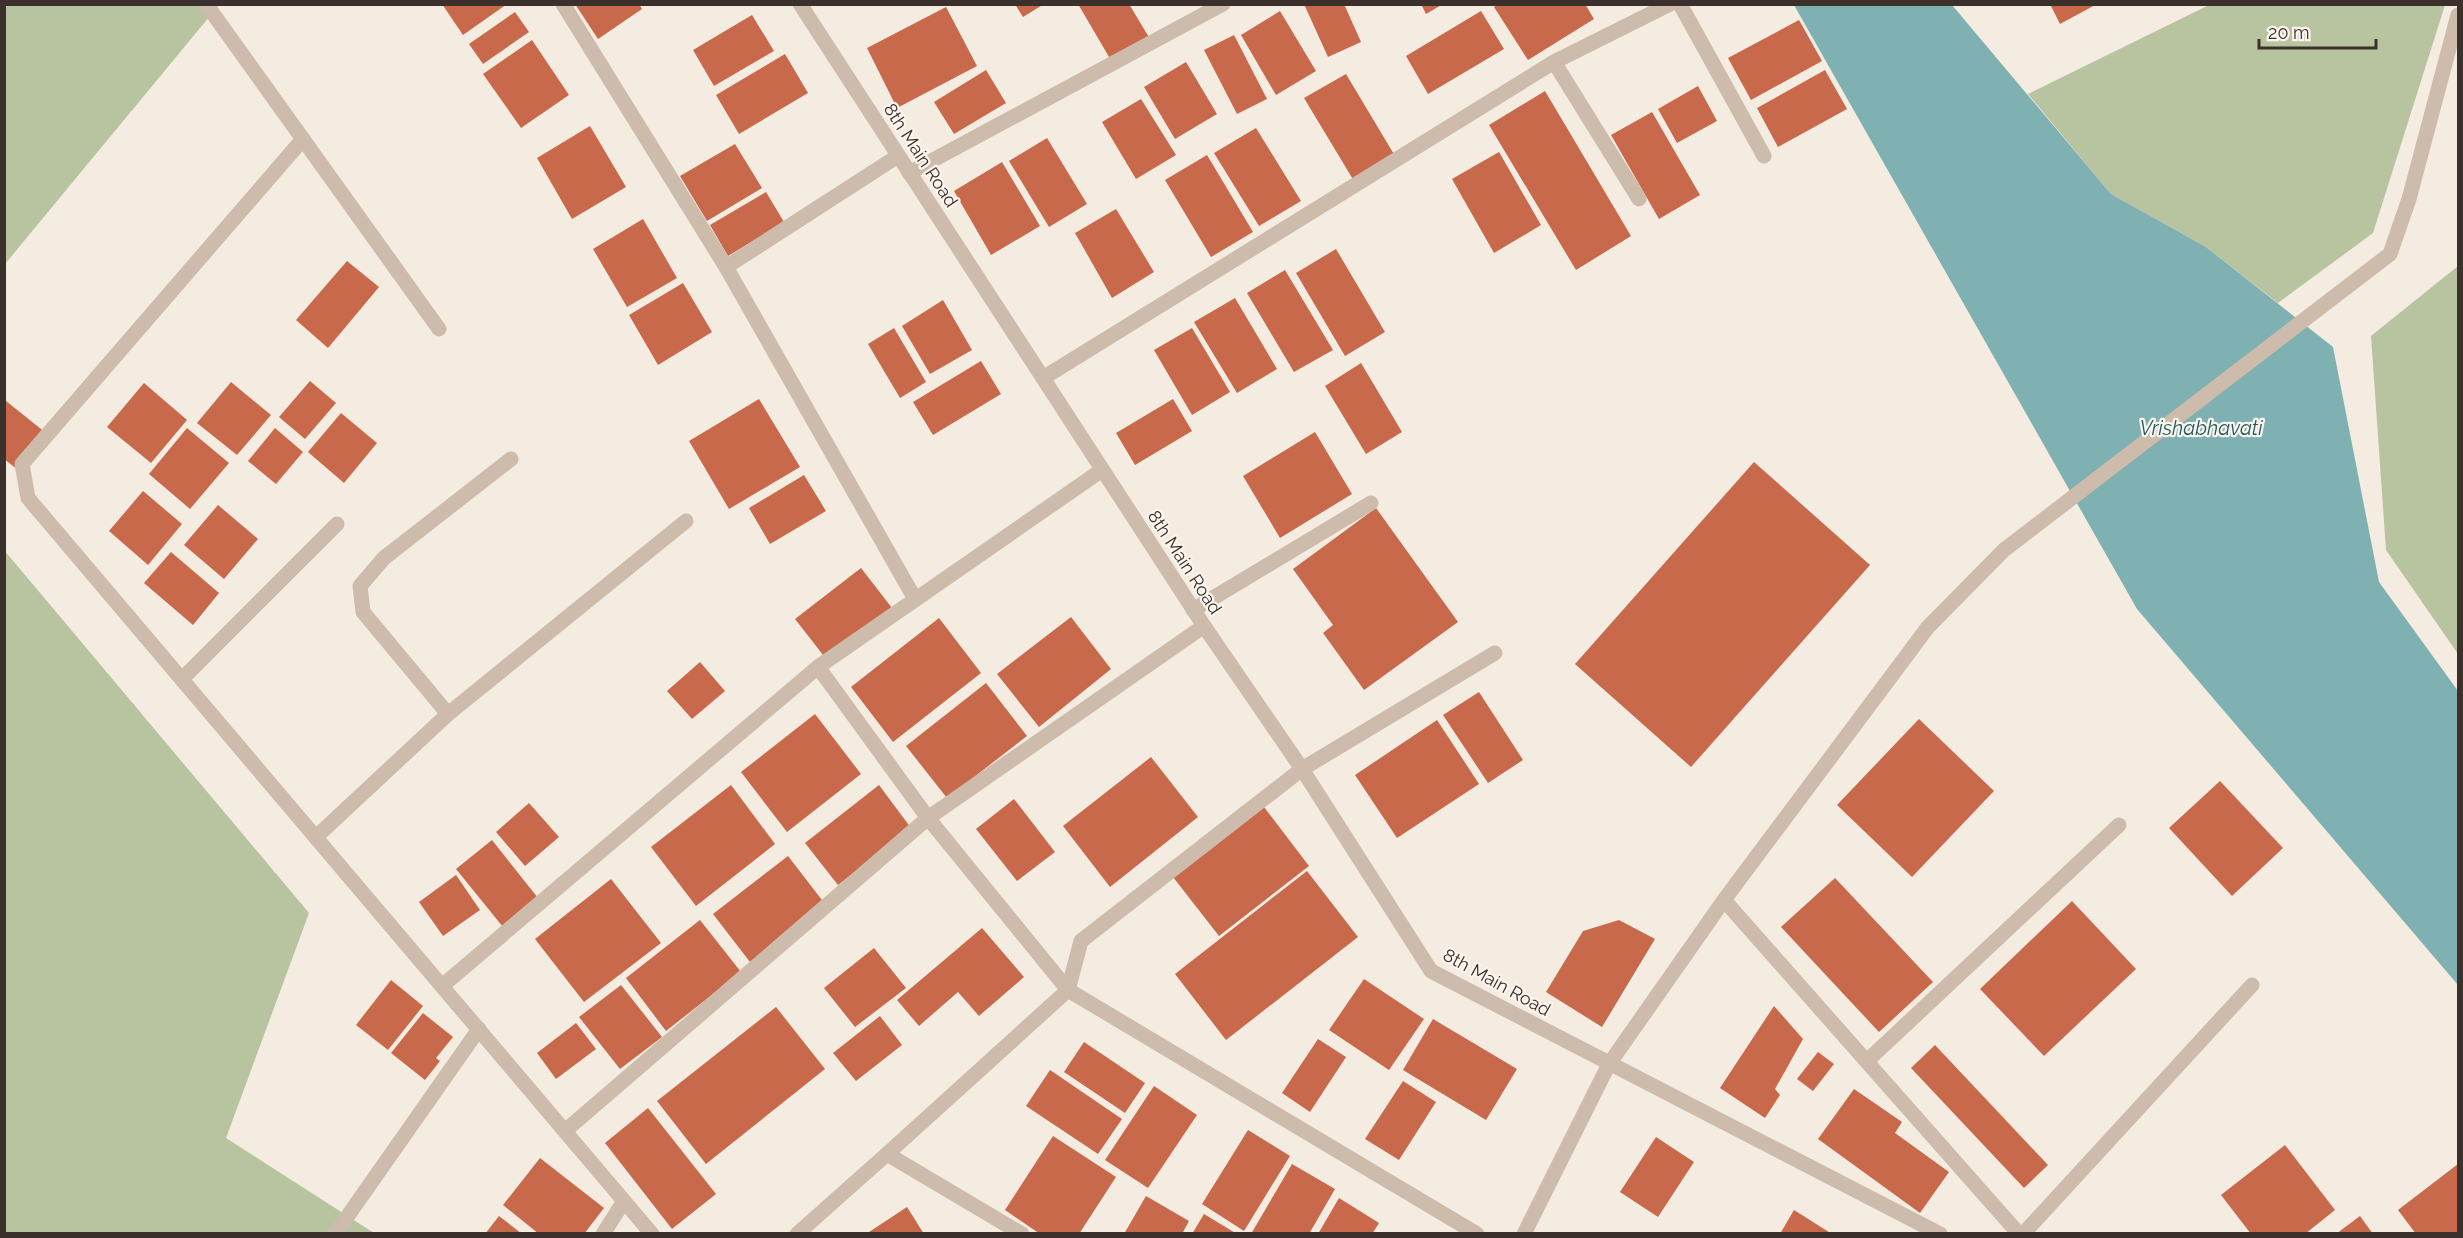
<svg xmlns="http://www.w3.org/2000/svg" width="2463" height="1238" viewBox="0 0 2463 1238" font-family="Raleway,sans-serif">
<rect width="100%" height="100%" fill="#f4ebe1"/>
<g fill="#b8c4a0">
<path d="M5,5H219L5,264Z"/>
<path d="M2209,5H2445L2373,233L2278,303L2206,247L2111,194L2028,94Z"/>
<path d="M2458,266V654L2386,550L2371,336Z"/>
<path d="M4,550L309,913L226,1138L374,1233H5Z"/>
</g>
<path fill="#7fb0b2" d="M1794,5H1952L2111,194L2206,247L2333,347L2379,582L2458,691V985L2137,609Z"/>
<g fill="#c8694b">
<path d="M442,4H507L463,35Z"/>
<path d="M575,4H639L642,9L598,39Z"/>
<path d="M1015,4H1044L1023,17Z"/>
<path d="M1078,4H1129L1150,39L1112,62Z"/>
<path d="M1304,4H1344L1361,42L1328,57Z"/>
<path d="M1421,4H1443L1426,14Z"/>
<path d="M1498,4H1585L1594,19L1528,60L1494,7Z"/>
<path d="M2050,4H2097L2060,24Z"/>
<path d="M946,7L977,66L897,108L867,48Z"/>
<path d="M1280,11L1316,71L1276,95L1241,35Z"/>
<path d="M1481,11L1504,49L1428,94L1406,56Z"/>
<path d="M515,12L529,32L483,64L469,44Z"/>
<path d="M752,15L774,51L714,86L693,50Z"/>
<path d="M1799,20L1822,61L1751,100L1728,58Z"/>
<path d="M1234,35L1267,99L1237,114L1204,50Z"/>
<path d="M532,40L569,95L521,128L483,74Z"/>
<path d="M785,54L808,93L739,134L716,95Z"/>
<path d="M1186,62L1217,114L1175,139L1144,87Z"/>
<path d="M986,70L1006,103L954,134L934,102Z"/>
<path d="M1825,70L1847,109L1778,147L1757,108Z"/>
<path d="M1346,74L1395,156L1354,181L1304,98Z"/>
<path d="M1698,86L1717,121L1677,143L1658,109Z"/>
<path d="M1545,91L1631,236L1576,270L1489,125Z"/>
<path d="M1141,99L1176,155L1136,179L1102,122Z"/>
<path d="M1652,112L1700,195L1659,219L1611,135Z"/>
<path d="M590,126L626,187L572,219L537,158Z"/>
<path d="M1256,128L1301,201L1259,226L1214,153Z"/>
<path d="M1047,138L1087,204L1049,227L1009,161Z"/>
<path d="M735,144L762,188L707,221L680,176Z"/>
<path d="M1499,152L1541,225L1494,253L1452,179Z"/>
<path d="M1207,155L1253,232L1211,257L1165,180Z"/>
<path d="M1002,162L1040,226L991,255L954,191Z"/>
<path d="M766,192L784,222L728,256L710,225Z"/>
<path d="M1116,209L1154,272L1112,298L1075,233Z"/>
<path d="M643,219L677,278L627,307L593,249Z"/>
<path d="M1336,249L1385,332L1345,356L1296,273Z"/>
<path d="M347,261L379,287L328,348L296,320Z"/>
<path d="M1285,270L1333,350L1294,372L1247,293Z"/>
<path d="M683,283L712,332L658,365L629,315Z"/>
<path d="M1235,298L1277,369L1237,393L1194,322Z"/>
<path d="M943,300L972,350L930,374L902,326Z"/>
<path d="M894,328L926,382L900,398L868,344Z"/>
<path d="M1192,328L1230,392L1192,415L1154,350Z"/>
<path d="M981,361L1001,394L933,435L913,402Z"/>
<path d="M1361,363L1402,432L1366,454L1325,386Z"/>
<path d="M310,381L336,403L305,439L279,417Z"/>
<path d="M231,382L271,415L237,455L197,423Z"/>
<path d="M144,383L187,420L151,463L107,427Z"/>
<path d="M759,399L800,467L729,509L689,441Z"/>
<path d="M1173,399L1192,431L1135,465L1116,433Z"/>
<path d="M6,401L46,433L17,469L4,459Z"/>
<path d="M341,413L377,443L344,483L308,452Z"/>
<path d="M187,428L229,463L190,509L149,474Z"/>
<path d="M275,428L303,452L276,484L248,461Z"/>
<path d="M1315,432L1352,494L1280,538L1243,476Z"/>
<path d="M1754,462L1870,565L1691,767L1575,664Z"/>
<path d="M804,475L826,511L770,544L749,508Z"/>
<path d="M143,491L182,524L148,565L109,531Z"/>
<path d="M218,505L258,539L224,579L184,545Z"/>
<path d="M1376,508L1458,622L1364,690L1323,633L1333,625L1293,569Z"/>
<path d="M171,552L219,593L193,625L144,583Z"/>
<path d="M861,568L892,608L827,660L795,619Z"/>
<path d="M1071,617L1111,669L1039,727L997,674Z"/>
<path d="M939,618L981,673L893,742L851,687Z"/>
<path d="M700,662L725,691L692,719L667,691Z"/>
<path d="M986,683L1027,736L947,798L906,746Z"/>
<path d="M1479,692L1523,760L1488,783L1443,715Z"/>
<path d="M815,714L861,774L787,832L741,772Z"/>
<path d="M1919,719L1994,791L1912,877L1837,805Z"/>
<path d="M1437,720L1479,784L1397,838L1355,775Z"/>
<path d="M1151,757L1198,817L1110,887L1063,826Z"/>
<path d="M2220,781L2283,848L2232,896L2169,828Z"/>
<path d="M731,785L775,844L696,906L651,847Z"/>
<path d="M879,785L911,828L838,885L805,843Z"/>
<path d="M1014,799L1055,852L1017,881L976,829Z"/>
<path d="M529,803L559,837L525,866L496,832Z"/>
<path d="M1264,807L1309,866L1219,936L1173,877Z"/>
<path d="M492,840L538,898L503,927L456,869Z"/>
<path d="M788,856L825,904L750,962L713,914Z"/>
<path d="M1307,871L1358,937L1226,1040L1175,974Z"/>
<path d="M456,875L480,910L443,936L419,902Z"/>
<path d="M1835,878L1933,982L1879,1032L1781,927Z"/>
<path d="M611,879L661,943L584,1002L535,939Z"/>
<path d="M2072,901L2136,969L2044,1056L1980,989Z"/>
<path d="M700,920L741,972L666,1031L626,978Z"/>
<path d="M1619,920L1655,939L1602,1027L1546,992L1583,931Z"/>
<path d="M982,928L1024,977L979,1016L958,992L919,1026L897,1000Z"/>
<path d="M874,948L906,988L855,1027L824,988Z"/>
<path d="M1364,979L1424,1019L1389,1070L1329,1030Z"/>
<path d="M391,980L423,1006L388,1050L356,1025Z"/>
<path d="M621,985L662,1037L620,1069L579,1017Z"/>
<path d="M1774,1006L1803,1039L1775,1089L1780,1095L1765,1118L1720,1088Z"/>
<path d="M776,1007L825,1069L706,1164L657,1101Z"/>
<path d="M423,1013L453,1037L436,1058L440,1061L425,1080L391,1053Z"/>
<path d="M880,1016L902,1045L856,1081L833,1053Z"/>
<path d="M1433,1019L1517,1069L1486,1120L1403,1070Z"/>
<path d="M576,1023L596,1049L556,1079L537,1053Z"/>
<path d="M1318,1039L1346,1057L1310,1112L1282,1093Z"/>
<path d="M1084,1042L1145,1083L1125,1113L1064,1072Z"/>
<path d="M1935,1045L2048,1165L2024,1188L1911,1068Z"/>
<path d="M1818,1052L1834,1064L1813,1091L1797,1079Z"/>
<path d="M1050,1070L1122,1119L1098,1154L1026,1106Z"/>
<path d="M1403,1081L1436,1102L1399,1160L1365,1139Z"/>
<path d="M1154,1086L1197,1115L1148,1188L1105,1160Z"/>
<path d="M1854,1089L1902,1122L1895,1133L1949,1172L1920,1213L1818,1139Z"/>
<path d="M648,1108L716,1194L672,1229L605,1143Z"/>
<path d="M1248,1130L1290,1156L1244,1231L1202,1204Z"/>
<path d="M1053,1136L1116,1177L1079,1234H1040L1005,1210Z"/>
<path d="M1656,1137L1694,1162L1658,1217L1620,1192Z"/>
<path d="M2285,1145L2335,1210L2305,1234H2251L2221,1195Z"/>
<path d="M540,1158L604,1208L584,1234H539L503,1205Z"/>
<path d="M1292,1164L1335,1189L1309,1234H1251Z"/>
<path d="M2458,1164V1234H2416L2398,1210Z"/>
<path d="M1146,1196L1189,1221L1182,1234H1124Z"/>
<path d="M1339,1198L1379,1223L1372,1234H1318Z"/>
<path d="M907,1207L924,1234H866Z"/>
<path d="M1794,1210L1832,1234H1780Z"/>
<path d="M1204,1214L1237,1234H1192Z"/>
<path d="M499,1216L522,1234H485Z"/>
<path d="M2360,1216L2373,1234H2336Z"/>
</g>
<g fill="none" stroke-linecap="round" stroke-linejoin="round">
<g stroke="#cdbbac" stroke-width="15">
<path d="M206,4L439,329"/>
<path d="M563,4L726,267L915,599"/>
<path d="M800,4L1204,626L1302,769L1431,971L1940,1234"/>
<path d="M1680,4L1764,156"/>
<path d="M1554,62L1639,199"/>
<path d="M303,139L22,464L28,498L652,1234"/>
<path d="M909,173L1223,4"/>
<path d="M726,267L898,156"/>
<path d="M1043,378L1554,62L1670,4"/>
<path d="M1193,610L1371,503"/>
<path d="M818,667L928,818L1068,990"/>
<path d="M182,679L337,524"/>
<path d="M448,714L363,612L360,586L384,558L511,459"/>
<path d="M316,837L448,714L686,521"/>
<path d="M1724,900L2019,1234"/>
<path d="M442,986L818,667L1102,470"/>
<path d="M1068,990L1081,941L1302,769L1495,653"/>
<path d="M1868,1060L2119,825"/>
<path d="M565,1131L928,818L1204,626"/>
<path d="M335,1234L479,1029"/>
<path d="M603,1234L624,1201"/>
<path d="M797,1234L887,1154"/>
<path d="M1022,1234L887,1154L1068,990L1477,1234"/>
<path d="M1524,1234L1609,1064L1724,900L1928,627L2004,550L2390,254L2409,199L2458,15"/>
<path d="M2023,1234L2252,985"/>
</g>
</g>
<g text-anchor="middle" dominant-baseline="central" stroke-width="4.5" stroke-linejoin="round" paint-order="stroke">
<g font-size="18" fill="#3b302b" stroke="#fbf5ee">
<text transform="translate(921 155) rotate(57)">8th Main Road</text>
<text transform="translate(1185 562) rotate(57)">8th Main Road</text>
<text transform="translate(1497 982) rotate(29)">8th Main Road</text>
</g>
<g font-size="20" font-style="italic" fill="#1f5a5e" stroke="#fbf5ee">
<text x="2201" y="428">Vrishabhavati</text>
</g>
</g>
<rect width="2463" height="1238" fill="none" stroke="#3b302b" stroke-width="12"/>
<path d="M2259 39v9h117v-9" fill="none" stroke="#3b302b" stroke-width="3"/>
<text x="2268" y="39" font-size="18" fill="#3b302b" stroke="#fbf5ee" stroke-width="4.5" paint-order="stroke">20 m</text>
</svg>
